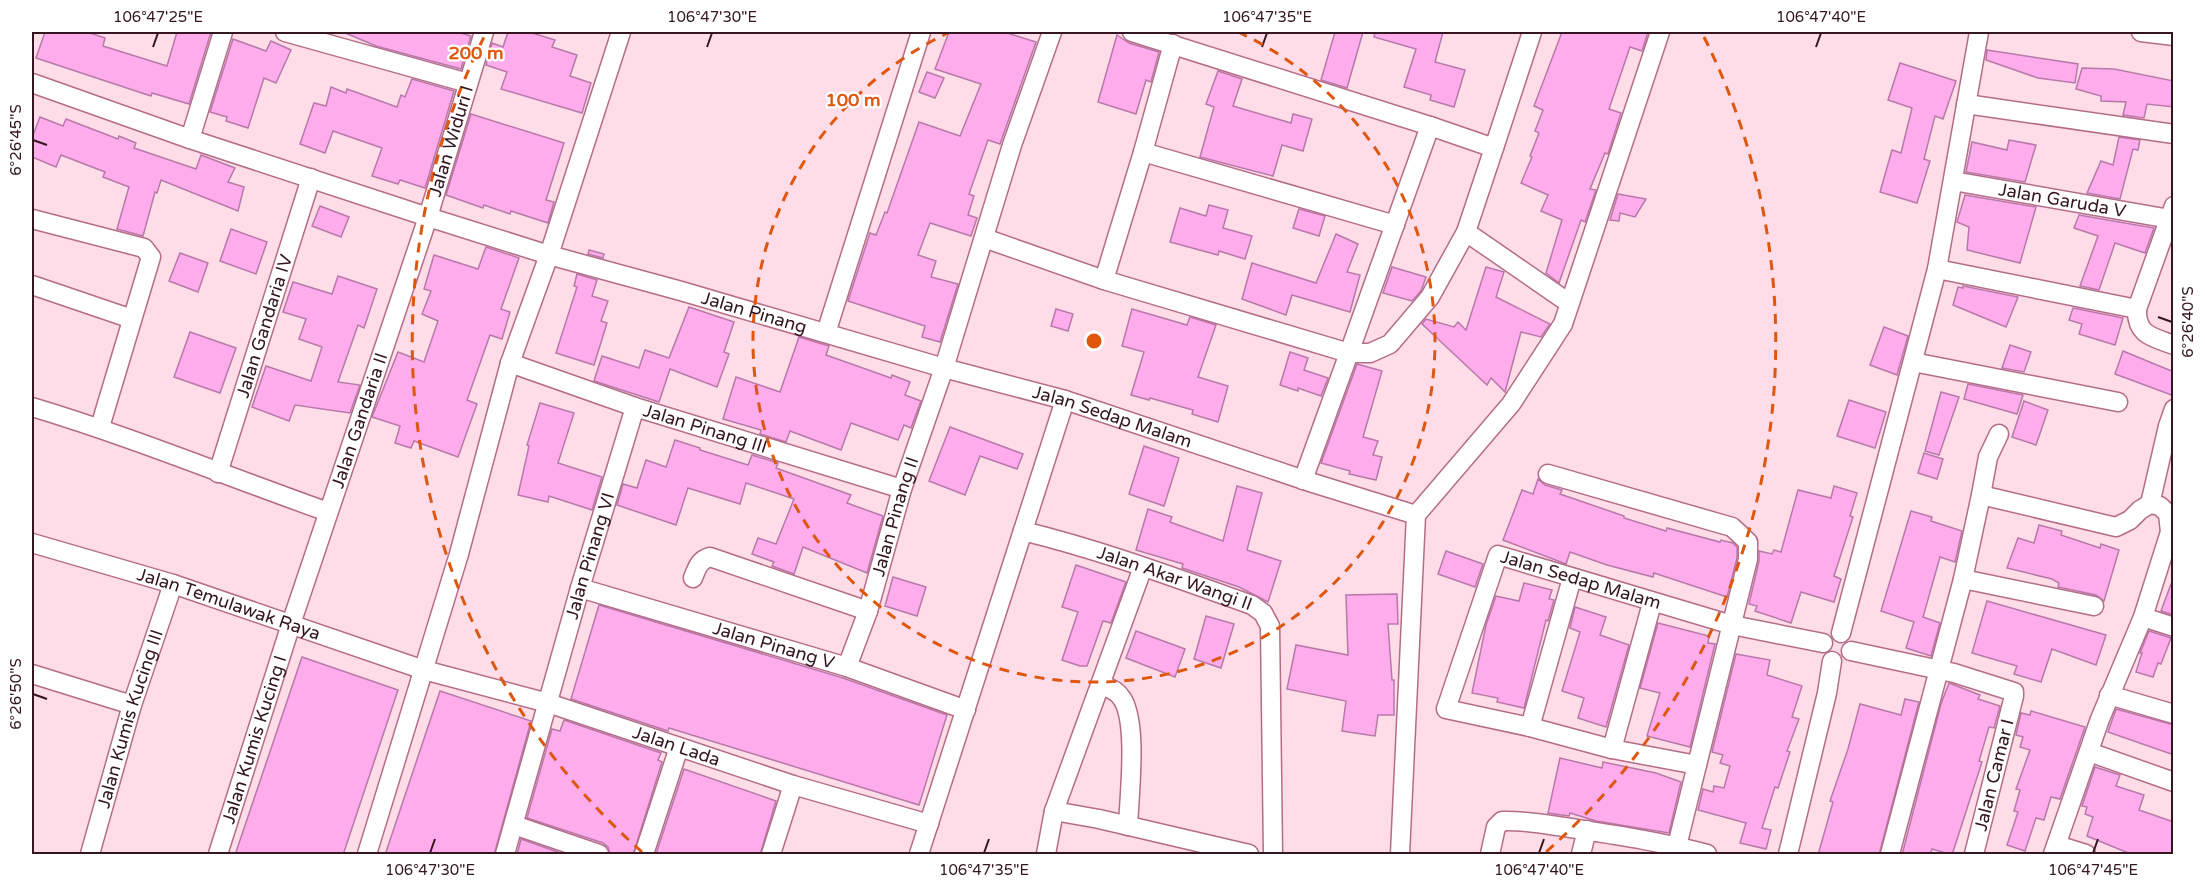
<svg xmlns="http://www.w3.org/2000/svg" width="2205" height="886" viewBox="0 0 2205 886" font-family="'Varela Round',sans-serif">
<rect width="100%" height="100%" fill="#fedde8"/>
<g fill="#ffacec" stroke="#b779a9" stroke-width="1.5">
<path d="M45,32H87L105,38L103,46L167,66L177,32H211L189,104L152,93L151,96L36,58Z"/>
<path d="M343,32H457L471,36L461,69L376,46Z"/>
<path d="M508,32H529L555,40L552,47L577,55L570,76L591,83L582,113L501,89L507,72L486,65L492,43L503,47Z"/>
<path d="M949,32H1004L1036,42L1000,144L988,140L969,194L974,196L968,215L977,218L971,236L930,223L918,255L936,261L931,277L958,284L940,342L922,337L925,326L848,301L870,233L876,235L885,212L887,213L919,122L960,136L981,84L935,69Z"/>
<path d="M1335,32H1363L1347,88L1321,80Z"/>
<path d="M1375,32H1443L1435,62L1465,70L1454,107L1430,100L1431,95L1404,87L1416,49L1374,37Z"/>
<path d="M1562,32H1648L1642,51L1630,47L1609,109L1621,113L1608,154L1605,153L1590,189L1596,190L1585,222L1581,220L1559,283L1546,273L1562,220L1541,211L1548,195L1521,183L1532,157L1530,156L1539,133L1535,131L1543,110L1534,106Z"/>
<path d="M1117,35L1129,43L1159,52L1151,82L1146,80L1136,114L1098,102Z"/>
<path d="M233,39L266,51L271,41L291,50L276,83L264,78L248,128L226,121L227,117L210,112Z"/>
<path d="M1987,50L2078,64L2075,83L2038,78L1986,60Z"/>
<path d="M1900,63L1956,81L1943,119L1935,116L1924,159L1930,161L1917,203L1880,192L1892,150L1901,153L1912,108L1888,100Z"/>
<path d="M2082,68L2114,69L2174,81V107L2147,104L2144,118L2123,115L2126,102L2101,101V96L2076,89Z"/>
<path d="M1218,71L1242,79L1233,106L1291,123L1293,114L1312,119L1303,151L1282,145L1273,176L1200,157L1214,107L1206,104Z"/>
<path d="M927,72L944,78L935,98L919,92Z"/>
<path d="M412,79L454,91L425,188L400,180L398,184L372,176L382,148L333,131L325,153L300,144L314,103L326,106L331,87L346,93L347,89L397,107L401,95L405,97Z"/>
<path d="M471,114L564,143L546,200L554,202L548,223L511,211L510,214L484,205L483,208L446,195Z"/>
<path d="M40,117L63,126L66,119L118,139L119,136L136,143L134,148L196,169L201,155L235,168L228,182L244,187L238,211L161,180L157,193L155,192L143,236L117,229L129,187L103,177L105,172L61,155L56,167L32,157V138Z"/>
<path d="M2119,137L2140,140L2138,150L2133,149L2120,199L2087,193L2101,161L2113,165Z"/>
<path d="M2009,140L2036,145L2025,182L1966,172L1972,142L2007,150Z"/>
<path d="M1618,194L1646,199L1635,217L1620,213L1619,221L1610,220Z"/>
<path d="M1965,195L2036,207L2020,263L1967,250L1969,227L1957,222Z"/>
<path d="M1209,205L1228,210L1223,228L1252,236L1245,259L1219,251L1218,255L1170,242L1180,208L1206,216Z"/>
<path d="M320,206L349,217L341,237L312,226Z"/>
<path d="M1299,209L1325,216L1319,236L1293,228Z"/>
<path d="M2079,215L2154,228L2145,253L2115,243L2099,290L2080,286L2098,236L2074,228Z"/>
<path d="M231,229L267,242L256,274L220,261Z"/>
<path d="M1336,234L1358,244L1347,272L1360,275L1350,312L1292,295L1286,315L1242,299L1252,263L1316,283Z"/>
<path d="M486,247L519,258L501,309L510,312L502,339L490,335L467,400L477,404L458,457L414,441L411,448L395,443L400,426L372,417L398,352L424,362L438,321L422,314L431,291L424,289L434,255L478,269Z"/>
<path d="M589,250L604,254L603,258L588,254Z"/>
<path d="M180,253L208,263L198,292L169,281Z"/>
<path d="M1392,267L1426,277L1421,291L1412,301L1383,293Z"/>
<path d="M1486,267L1504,272L1496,297L1550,324L1541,337L1521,332L1505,392L1491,378L1487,385L1422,324L1426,319L1454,327L1458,322L1466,330Z"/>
<path d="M577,274L597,280L592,296L608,301L601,321L607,323L594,365L556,353L577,287L574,286Z"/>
<path d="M338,276L377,289L364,328L358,325L338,382L360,385L350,413L295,405L289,421L252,407L266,366L311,381L322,347L299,339L306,319L283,312L293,282L332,294Z"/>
<path d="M1963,286L2018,297L2006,327L1953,305L1958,287L1963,288Z"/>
<path d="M689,307L734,322L724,352L729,354L717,387L670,369L659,402L594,381L602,356L639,368L645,350L669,358Z"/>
<path d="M2073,308L2123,318L2115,345L2079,334L2082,324L2069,320Z"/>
<path d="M1056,309L1073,314L1068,331L1051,326Z"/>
<path d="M1132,309L1187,325L1190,317L1216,325L1198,377L1228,386L1218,422L1192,414L1193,410L1150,398L1149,400L1131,395L1144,352L1122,346Z"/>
<path d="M1884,327L1908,336L1897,375L1870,365Z"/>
<path d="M190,332L236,348L220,393L174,377Z"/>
<path d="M799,337L829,346L826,355L891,378L892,375L910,382L905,395L921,401L911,428L904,425L898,440L851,423L841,450L790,431L786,442L760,434L761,430L723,419L736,377L780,392Z"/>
<path d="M2010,345L2031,352L2024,372L2002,368Z"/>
<path d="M2123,351L2174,372V396L2115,374Z"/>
<path d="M1290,352L1308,358L1304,370L1328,378L1321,396L1298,388V391L1280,385Z"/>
<path d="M1357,364L1382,371L1363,437L1378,441L1373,455L1382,457L1376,480L1349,474L1350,471L1321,463Z"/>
<path d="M1968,384L2023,395L2017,414L1964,399Z"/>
<path d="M1941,392L1959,397L1939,455L1925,451Z"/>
<path d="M1849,400L1886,412L1875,448L1837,436Z"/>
<path d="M2024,401L2048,410L2036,445L2012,437Z"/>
<path d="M540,403L574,413L558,463L602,477L592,510L549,496L548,502L518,495L529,446L527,445Z"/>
<path d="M950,427L1023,454L1017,469L980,456L965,495L929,481Z"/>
<path d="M675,440L700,448V450L748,465L752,455L778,463L776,468L851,495L847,503L883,516L867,573L803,547L794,574L772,566L774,562L752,554L758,538L776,544L794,499L746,483L740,504L688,488L676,525L617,505L623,484L637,488L646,460L666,467Z"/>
<path d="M1144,446L1179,458L1164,506L1129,494Z"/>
<path d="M1924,453L1943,459L1937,479L1918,473Z"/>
<path d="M1538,479L1545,485L1562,490L1560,494L1624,516V518L1666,531L1667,528L1720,542L1721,540L1733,543L1737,547V558L1727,597L1654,573L1653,577L1607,565L1570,552L1566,564L1503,540L1522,490L1533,494Z"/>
<path d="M1237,486L1262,493L1247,550L1281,561L1268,602L1239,587L1182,568L1183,564L1136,550L1148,509L1172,517L1170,522L1223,541Z"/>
<path d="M1834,486L1857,493L1850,516L1853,517L1834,576L1841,579L1834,602L1801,592L1791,623L1755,611L1757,606L1749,604L1759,561V551L1772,554L1774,550L1781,552L1798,490L1831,498Z"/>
<path d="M1911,511L1932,517L1931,521L1962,531L1955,562L1940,557L1923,617L1940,623L1931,656L1906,648L1914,622L1881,611Z"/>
<path d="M2039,525L2062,531L2061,535L2100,548L2101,544L2119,550L2104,601L2096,595L2058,587L2059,583L2052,579L2007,568L2018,538L2034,543Z"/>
<path d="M1446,551L1483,564L1475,587L1438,574Z"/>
<path d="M1076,565L1126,582L1111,623L1103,621L1087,666H1080L1062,660L1078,612L1062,607Z"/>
<path d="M893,577L926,587L917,616L885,606Z"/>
<path d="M1524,583L1552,590L1549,599L1554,600L1548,621L1546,620L1524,708L1497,702L1498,698L1472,693L1486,625L1496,596L1519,601Z"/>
<path d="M2171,584H2174V615L2161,611Z"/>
<path d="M1397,594L1398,624H1388L1392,680H1394V715H1378L1375,736L1342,731L1346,701L1287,689L1296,645L1348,655L1346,595Z"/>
<path d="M1987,601L2106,635L2096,665L2052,649L2041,682L2014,674L2017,666L1972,653Z"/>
<path d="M599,605L843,678L947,715L919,805L669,728L668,731L571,699Z"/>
<path d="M1575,607L1606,617L1600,635L1629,645L1606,727L1578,718L1584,698L1562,691L1580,632L1570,628Z"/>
<path d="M1206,616L1234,624L1221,668L1194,659Z"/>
<path d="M1658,623L1709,636L1708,643L1715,644L1690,747L1647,736L1660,693L1640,688Z"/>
<path d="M1136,631L1185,649L1175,677L1126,658Z"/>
<path d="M2149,631L2171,638L2161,664L2158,663L2153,677L2136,672L2142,653H2140Z"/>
<path d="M1736,654L1770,660L1767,675L1802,686L1792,717L1799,719L1787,751L1790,752L1778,788L1775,787L1762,828L1771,830L1766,849L1740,843L1746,823L1698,810L1703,789L1713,792L1714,786L1724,788L1730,766L1720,763L1723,755L1712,752Z"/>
<path d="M302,657L398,690L343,855H235Z"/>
<path d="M1949,683L1980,695L1978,699L2000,706L1994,728L1989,727L1979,761L1982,762L1952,855L1932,849L1930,855H1902L1941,704Z"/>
<path d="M440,691L531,721L494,855H385Z"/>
<path d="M1905,699L1919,702L1879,855H1818L1833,802L1830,801L1848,749L1860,704L1901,715Z"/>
<path d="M2116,709L2174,725V755L2108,732Z"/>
<path d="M2031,711L2085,727L2060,799L2051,797L2044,820L2036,818L2025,851L2007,845L2018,812L2014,811L2020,790L2016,789L2030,750L2020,747L2023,737L2016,735L2021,713L2030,715Z"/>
<path d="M564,720L661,753L658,760L662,762L633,855H610L608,847L603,843L527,818L552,729L560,731Z"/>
<path d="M1560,758L1602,768L1603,762L1656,773L1681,782L1669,833L1596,821L1570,813L1569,816L1548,813Z"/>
<path d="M2095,767L2120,775L2116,786L2144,795L2139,810L2174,822V855H2133L2087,836L2093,817L2085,814L2087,807L2082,806Z"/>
<path d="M684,769L776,801L760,855L656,854Z"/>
<path d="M521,839L566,855H517Z"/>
</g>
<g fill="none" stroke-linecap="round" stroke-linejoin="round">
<defs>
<g id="street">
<path d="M285,32L468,83"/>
<path d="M1132,32L1430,126L1349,353H1370L1390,344L1430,297L1466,232"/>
<path d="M2141,32L2174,36"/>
<path d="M1173,44L1143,152L1395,225"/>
<path id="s1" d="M32,83L190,139L428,217L549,255L681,291L944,368L1065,400L1313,483L1416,515"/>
<path d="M1966,104L2174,134"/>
<path d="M1430,126L1494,148L1532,32"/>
<path d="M190,139L223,32"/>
<path d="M1494,148L1466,232L1569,303"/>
<path id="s2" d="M1953,181L2170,219"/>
<path d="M2174,206L2137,309C2136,335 2152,337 2174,345"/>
<path d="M32,219L144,248L151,257L100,427"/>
<path d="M984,238L1104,280L1349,353L1303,480"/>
<path d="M1937,269L2137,309"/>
<path d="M1104,280L1143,152"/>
<path d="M32,285L132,319"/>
<path d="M826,333L921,32"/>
<path d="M1913,362L2118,402"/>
<path id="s3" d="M510,363L635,407L902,489"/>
<path d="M32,407C132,437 229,477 328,512"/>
<path id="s4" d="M218,473L311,178"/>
<path d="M1548,474L1732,527L1748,542V559L1697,765"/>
<path d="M1981,495L1988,457L1999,434"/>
<path d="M2150,504L2168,426L2174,409"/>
<path id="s5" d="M1023,531C1101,550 1176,578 1252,605L1263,613L1270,626L1273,854"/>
<path id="s6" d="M32,543L173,584L424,670L548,703L793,785L929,824"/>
<path d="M693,578C697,568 699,560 710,557L868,611"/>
<path d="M1963,579L2094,606"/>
<path id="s7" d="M580,588L847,667L966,710"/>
<path d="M2143,617L2174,627"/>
<path d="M1841,633L1937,269L1979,32"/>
<path d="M1851,651L1954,673L2014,692V696L1974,854"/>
<path id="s8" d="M847,667L868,611L902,489L944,368L1012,145L1052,32"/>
<path d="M32,674L132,705"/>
<path d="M1100,685C1107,687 1115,689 1120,696C1139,717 1129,797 1128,826"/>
<path d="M2109,695L2174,714"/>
<path d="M1530,727L1572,578"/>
<path d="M1612,749L1652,603"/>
<path d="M2089,752L2174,782"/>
<path d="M1054,811L1099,819L1249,854"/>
<path d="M514,825L599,854"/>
<path d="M2057,845L2086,854"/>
<path id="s9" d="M90,854L132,705L173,584"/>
<path id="s10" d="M218,854L291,624L428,217L484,32"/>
<path d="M367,854L459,554L510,363L549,255L621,32"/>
<path id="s11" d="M505,854L580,588L635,407"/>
<path d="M644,854L679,747"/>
<path d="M771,854L793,785"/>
<path d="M919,854L1065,400"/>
<path d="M1046,854L1054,811L1143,567"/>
<path d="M1400,854L1416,515L1511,404L1563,324L1660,32"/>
<path d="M1490,854L1496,827L1502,821C1525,820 1548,825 1571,828C1616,835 1663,842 1707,854"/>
<path d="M1581,854L1587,830"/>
<path id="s12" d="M1675,854L1697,765L1612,749L1530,727L1446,709L1498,555L1732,625L1823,643"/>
<path d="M1788,854L1827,693L1832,661"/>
<path d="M1890,854L1963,579L1981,495L2116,527L2130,520L2140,510L2150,504L2160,506L2168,514L2170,532L2143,617L2100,719L2053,854"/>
</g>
</defs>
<use href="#street" stroke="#b56c89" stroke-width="21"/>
<use href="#street" stroke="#fff" stroke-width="18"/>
</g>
<path fill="none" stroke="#331622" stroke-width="2" d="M153,47L158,33M707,47L712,33M1262,47L1267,33M1816,47L1821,33M33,140L47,145M2158,317L2172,322M33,694L47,699M430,853L435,839M984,853L989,839M1539,853L1544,839M2093,853L2098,839"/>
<g fill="none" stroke="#df560d" stroke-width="3" stroke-dasharray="10 8">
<path d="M1238 32A341 341 0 1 1 950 32"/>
<path d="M642 852A682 682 0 0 1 484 37M1704 37A682 682 0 0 1 1546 852"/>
</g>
<g text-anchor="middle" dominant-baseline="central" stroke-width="4.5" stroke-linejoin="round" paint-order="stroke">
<g font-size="18" fill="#331622" stroke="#fff">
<text stroke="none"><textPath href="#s10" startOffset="750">Jalan Widuri I</textPath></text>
<text stroke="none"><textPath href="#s2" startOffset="111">Jalan Garuda V</textPath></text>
<text stroke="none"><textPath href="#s1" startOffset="758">Jalan Pinang</textPath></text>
<text stroke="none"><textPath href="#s4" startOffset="154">Jalan Gandaria IV</textPath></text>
<text stroke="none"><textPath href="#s1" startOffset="1131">Jalan Sedap Malam</textPath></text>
<text stroke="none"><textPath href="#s10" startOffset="456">Jalan Gandaria II</textPath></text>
<text stroke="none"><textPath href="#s3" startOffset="206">Jalan Pinang III</textPath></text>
<text stroke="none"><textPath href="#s8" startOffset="158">Jalan Pinang II</textPath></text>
<text stroke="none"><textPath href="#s11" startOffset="310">Jalan Pinang VI</textPath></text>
<text stroke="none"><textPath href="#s5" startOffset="159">Jalan Akar Wangi II</textPath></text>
<text stroke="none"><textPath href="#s12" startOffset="598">Jalan Sedap Malam</textPath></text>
<text stroke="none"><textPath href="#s6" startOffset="206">Jalan Temulawak Raya</textPath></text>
<text stroke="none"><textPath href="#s7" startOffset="202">Jalan Pinang V</textPath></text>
<text stroke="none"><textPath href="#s9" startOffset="141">Jalan Kumis Kucing III</textPath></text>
<text stroke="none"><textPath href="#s10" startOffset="120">Jalan Kumis Kucing I</textPath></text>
<text stroke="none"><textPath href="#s6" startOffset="676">Jalan Lada</textPath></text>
<text transform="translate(1994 775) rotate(-76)">Jalan Camar I</text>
</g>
</g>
<circle cx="1094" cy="341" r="9" fill="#df560d" stroke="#fff" stroke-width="3"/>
<g font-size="18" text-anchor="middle" font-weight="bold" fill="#df560d" stroke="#fff" stroke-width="4.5" stroke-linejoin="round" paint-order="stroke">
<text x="476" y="59">200 m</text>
<text x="853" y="106">100 m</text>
</g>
<rect width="2205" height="886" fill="none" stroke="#ffffff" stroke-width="66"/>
<rect x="33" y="33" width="2139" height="820" fill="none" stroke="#331622" stroke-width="2"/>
<g font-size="15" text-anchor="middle" fill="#331622">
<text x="158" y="22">106°47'25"E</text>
<text x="712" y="22">106°47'30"E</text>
<text x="1267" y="22">106°47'35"E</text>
<text x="1821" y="22">106°47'40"E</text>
<text transform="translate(16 140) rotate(-90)" y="5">6°26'45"S</text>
<text transform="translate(2188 322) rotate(-90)" y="5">6°26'40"S</text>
<text transform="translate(16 694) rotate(-90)" y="5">6°26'50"S</text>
<text x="430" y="875">106°47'30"E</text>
<text x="984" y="875">106°47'35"E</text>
<text x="1539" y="875">106°47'40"E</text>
<text x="2093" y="875">106°47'45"E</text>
</g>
</svg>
